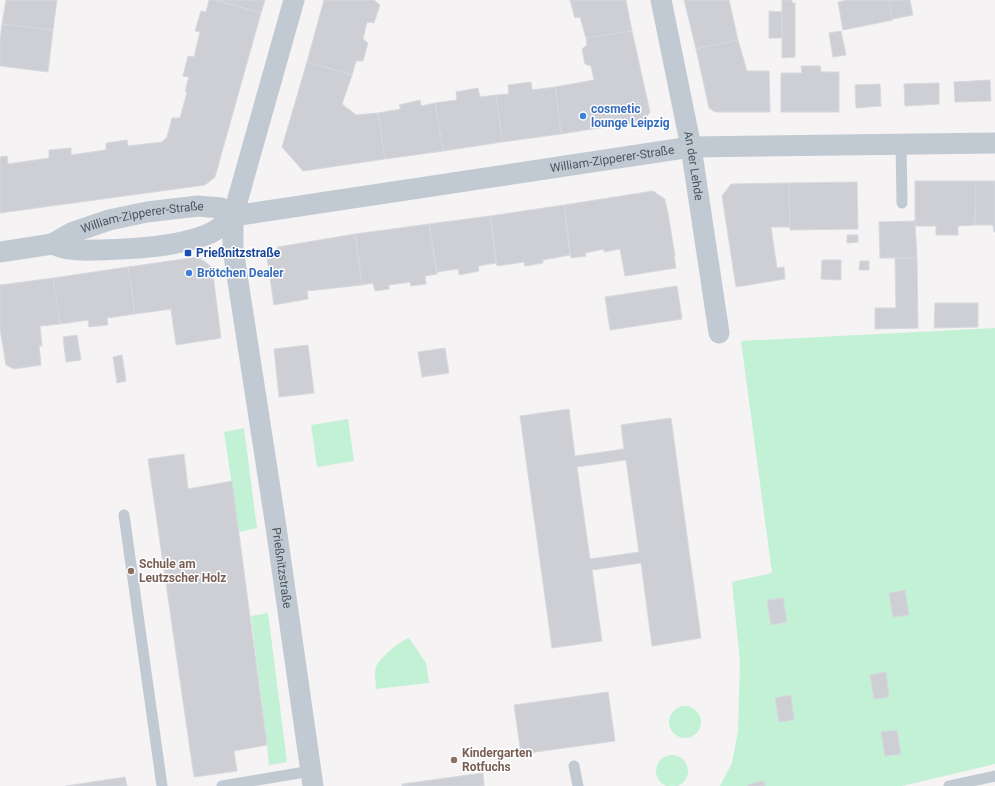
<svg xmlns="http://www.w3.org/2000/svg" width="995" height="786" viewBox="0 0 995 786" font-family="Roboto,sans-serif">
<rect width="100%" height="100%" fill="#f5f3f3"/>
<g fill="#c3f1d5">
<path d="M995,328V764L902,786H720L732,763L738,731L740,661L732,582L772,573L741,341Z"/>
<path d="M348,419L354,461L317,467L311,425Z"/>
<path d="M244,428L257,528L239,532L224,432Z"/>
<path d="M268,613L287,762L269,765L267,745L251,616Z"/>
<path d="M409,638L426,663L429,683L376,689C376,683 374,673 376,667C379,658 400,641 409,638Z"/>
<circle cx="685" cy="722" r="16"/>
<circle cx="672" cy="771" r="16"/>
</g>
<g fill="#cdcfd5" stroke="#d7d9de" fill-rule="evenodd">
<path d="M6,0H57L53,30L2,24Z"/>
<path d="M209,0H216L261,13L215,177L205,185L0,213V157L7,156L8,164L49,158V150L71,148V155L106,150V143L127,140L128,146L162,142L167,137L172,118H180L187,92L185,91L189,77L183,76L188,56L194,57L200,32L195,31L201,11L206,12Z"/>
<path d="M216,0H265L261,13Z"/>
<path d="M324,0H374L380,5L374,23L367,22L363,39L368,43L363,61H356L352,75L307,62Z"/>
<path d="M570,0H626L632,31L586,38L580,17L575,18Z"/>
<path d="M684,0H729L738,40L696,49Z"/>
<path d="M782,0H792V3H795V57L782,58Z"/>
<path d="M847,0H889L893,20L843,30L838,2Z"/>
<path d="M889,0H910L913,15L892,19Z"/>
<path d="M769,11L782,12V38H769Z"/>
<path d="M2,24L53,30L48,72L0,66V40Z"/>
<path d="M632,31L650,112L643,121L561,134L555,87L594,80L591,66L585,64L582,49L587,45L586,38Z"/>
<path d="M841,31L846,55L833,57L829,33Z"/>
<path d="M738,40L747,71H769L770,112H715L709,108L696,49Z"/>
<path d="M307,62L352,75L342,104L356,115L378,113L385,159L303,171L282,147Z"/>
<path d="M801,66H820L821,72H839V112H781V73H802Z"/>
<path d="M990,80L991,101L955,102L954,82Z"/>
<path d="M531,82L532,90L555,87L561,134L502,142L496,95L509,94L508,85Z"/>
<path d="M939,83V104L905,106L904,84Z"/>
<path d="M880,84L881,106L856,108L855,85Z"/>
<path d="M478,88L480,97L496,95L502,142L443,151L435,103L457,100L456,92Z"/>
<path d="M420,100L421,106L435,103L443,151L385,159L378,113L401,109L399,105Z"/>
<path d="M915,181H976L975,225L958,226V235H936V226H915Z"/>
<path d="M976,181H995V232H994L993,225H975Z"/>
<path d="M857,182L858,229L790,230L789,183Z"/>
<path d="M789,183L790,227H771L777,268L784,267L785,279L736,287L722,196L731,184Z"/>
<path d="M653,191L666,200L665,201L668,213L675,256H674L676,268L625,276L620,249L604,252V249L585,253L586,256L571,258L564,205Z"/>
<path d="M564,205L570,255L543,260V263L525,266L524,262L497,266L490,216Z"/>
<path d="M490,216L496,263L478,266L479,271L459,275L458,269L437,272L429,224Z"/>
<path d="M915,221L917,258H880L879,222Z"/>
<path d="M429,224L437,274L425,276L426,284L411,286L410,282L389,285V289L375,291L373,283L362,285L355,234Z"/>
<path d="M355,234L362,285L307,291L308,299L274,305L267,258L278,247Z"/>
<path d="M847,235H858V242L847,243Z"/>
<path d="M198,257L212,267L221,338L176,345L171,309L135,314L128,267Z"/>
<path d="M895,258H917L918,328L875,329V308H896Z"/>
<path d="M822,260H841V280L821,279Z"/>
<path d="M860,261H869V270H859Z"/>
<path d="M128,267L135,314L107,318L108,325L89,327L88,320L60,324L53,278Z"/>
<path d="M53,278L60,324L40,326L42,346H39L41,365L14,369L6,365L0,329V285Z"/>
<path d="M677,286L682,319L610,330L605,297Z"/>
<path d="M935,303H978V327L934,328Z"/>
<path d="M77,335L81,360L66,362L63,337Z"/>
<path d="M308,345L314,393L279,397L274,349Z"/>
<path d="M445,348L449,373L422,377L418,352Z"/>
<path d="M122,355L126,381L117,383L113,357Z"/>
<path d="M569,409L575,456L624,449L621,425L671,418L701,638L652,646L641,563L592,570L602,641L552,648L520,416ZM626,460L639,552L590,559L577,467Z"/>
<path d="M184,454L188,489L232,481L267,745L234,751L237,771L194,777L148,459Z"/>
<path d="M905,590L909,615L893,617L889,593Z"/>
<path d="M783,598L787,622L771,625L767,600Z"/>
<path d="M886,672L889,697L874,699L870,675Z"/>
<path d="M608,692L615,741L521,754L514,705Z"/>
<path d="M791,695L794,720L779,722L775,698Z"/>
<path d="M897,730L901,754L885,756L881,732Z"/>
<path d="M483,773L484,786H402V784Z"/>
<path d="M125,777L127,786H66Z"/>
<path d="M764,781L765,786H748V784Z"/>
</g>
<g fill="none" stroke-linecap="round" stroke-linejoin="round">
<g stroke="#c1cad2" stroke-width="11">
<path d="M901,144L902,203"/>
<path d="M124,515L162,786"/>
<path d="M574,766L578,786"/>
<path d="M222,786L311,771"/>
<path d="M949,786L995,776"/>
</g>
<g stroke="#c1cad2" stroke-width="21">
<path id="s1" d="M294,0L233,216V249L276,527L313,786"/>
<path id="s2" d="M661,0L691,147L719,333"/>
<path id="s3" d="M52,244C58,246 64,249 70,249C80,251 91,250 100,250C134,249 174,247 206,235C217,231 225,224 233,216L691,147L995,143"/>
<path id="s4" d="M0,252L52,244L71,233L109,220L147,212L198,206L221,208L233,216"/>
</g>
</g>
<g fill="#3f7fe0" stroke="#fff" stroke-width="1.5">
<circle cx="583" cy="116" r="4"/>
<circle cx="189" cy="273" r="4"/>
</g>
<rect fill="#1a4fb4" stroke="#fff" stroke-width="1.5" x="184" y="249" width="8" height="8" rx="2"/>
<g fill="#8d6e63" stroke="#fff" stroke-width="1.5">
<circle cx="131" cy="571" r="4"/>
<circle cx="454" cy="760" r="4"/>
</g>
<g text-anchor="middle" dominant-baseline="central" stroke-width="3" stroke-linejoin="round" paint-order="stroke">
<g font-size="12" font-weight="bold" fill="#366cbe" stroke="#fff" text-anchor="start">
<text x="591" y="109">cosmetic<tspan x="591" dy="14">lounge Leipzig</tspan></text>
<text x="197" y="273">Brötchen Dealer</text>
</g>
<g font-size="12" fill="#4a5661" stroke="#fff">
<text stroke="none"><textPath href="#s3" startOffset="573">William-Zipperer-Straße</textPath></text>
<text stroke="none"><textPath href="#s2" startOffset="169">An der Lehde</textPath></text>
<text stroke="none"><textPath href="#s4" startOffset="148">William-Zipperer-Straße</textPath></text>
<text stroke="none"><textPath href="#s1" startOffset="580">Prießnitzstraße</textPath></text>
</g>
<g font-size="12" font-weight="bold" fill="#164399" stroke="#fff" text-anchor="start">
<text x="196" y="253">Prießnitzstraße</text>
</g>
<g font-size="12" font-weight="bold" fill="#785e54" stroke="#fff" text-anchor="start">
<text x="139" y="564">Schule am<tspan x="139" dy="14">Leutzscher Holz</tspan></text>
<text x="462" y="753">Kindergarten<tspan x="462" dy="14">Rotfuchs</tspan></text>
</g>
</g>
</svg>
